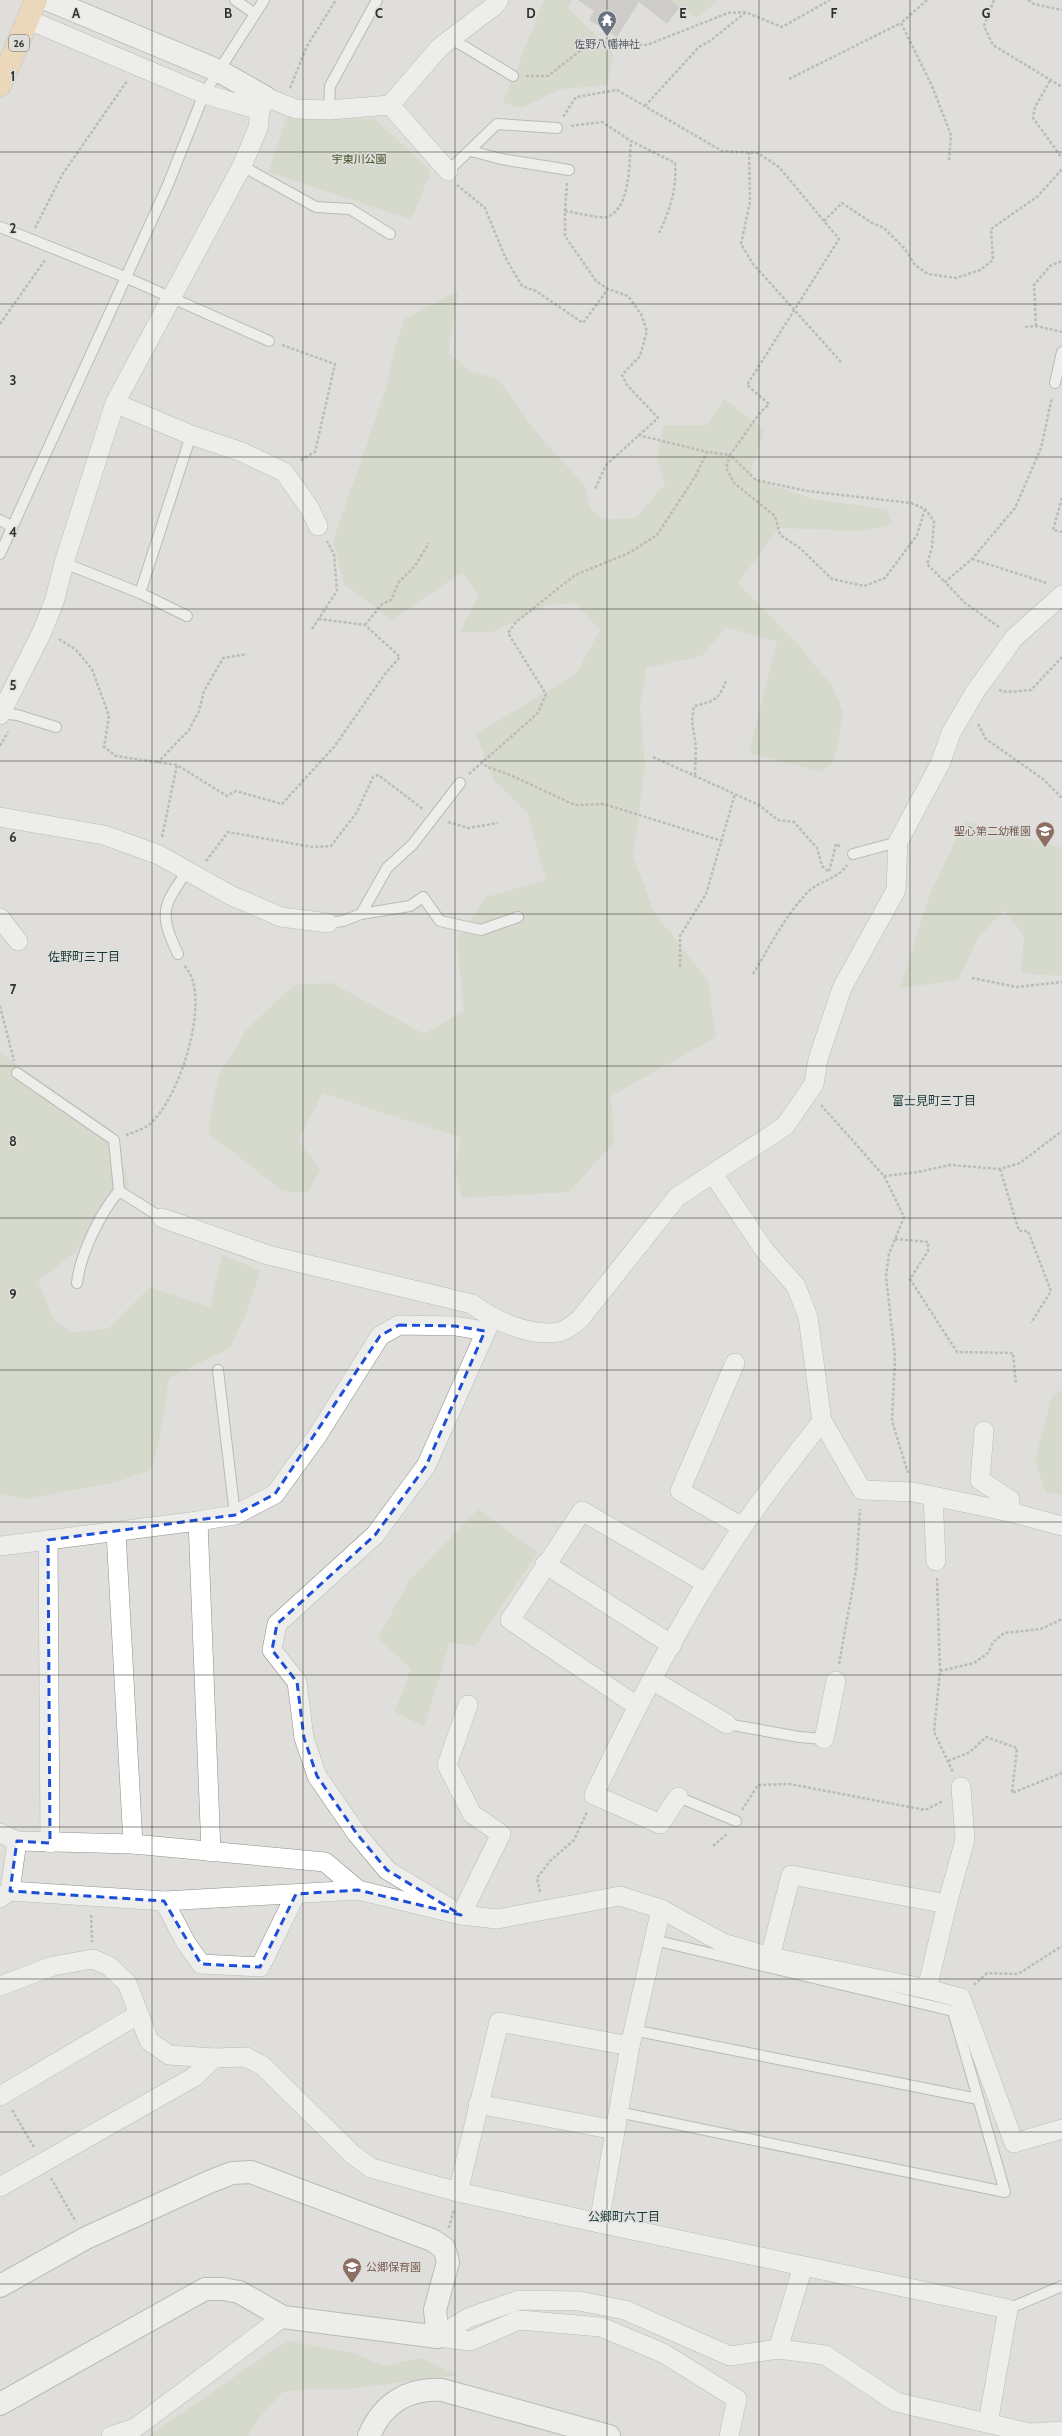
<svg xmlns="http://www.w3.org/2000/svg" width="1062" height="2436" viewBox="0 0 1062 2436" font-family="Cabin,'Noto Sans JP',sans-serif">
<rect width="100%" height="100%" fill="#dfdeda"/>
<g fill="#c9d4bb">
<path d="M544,0H573L568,8L613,52L607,85L560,89L522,108L503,103Z"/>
<path d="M672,0H719L696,18Z"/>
<path d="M287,117L375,119L431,172L411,219L268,172Z"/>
<path d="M458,291L448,353L470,371L498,379L536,432L585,486L589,507L603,519L636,518L665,484L657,457L663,426L707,425L724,399L765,430L749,477L816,500L887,509L892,524L864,531L779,528L738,583L801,648L833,687L843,713L835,758L822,772L749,753L777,642L726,627L702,656L646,668L640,707L645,767L633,856L654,912L708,981L716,1037L611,1096L614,1143L569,1192L462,1198L455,1170L461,1138L323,1093L298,1140L320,1170L307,1193L283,1191L208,1133L218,1077L247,1029L294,985L332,983L424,1034L464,1011L457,939L486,897L546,880L528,814L494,781L476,734L576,674L600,630L576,603L548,605L492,632H460L479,595L462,572L392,620L344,584L333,541L387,386L395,347L405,319Z"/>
<path d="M965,821L1062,848V976L1021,973L1024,936L1004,910L978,938L958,980L900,988L930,894Z"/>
<path d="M0,1053L114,1132L129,1185L72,1255L38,1280L54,1321L74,1332L108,1329L150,1287L210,1307L222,1255L261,1271L244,1318L230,1348L169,1378L158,1447L151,1470L113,1483L24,1499L0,1493Z"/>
<path d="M1062,1390V1494L1046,1493L1035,1460L1052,1396Z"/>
<path d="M478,1509L538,1553L475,1646L450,1642L424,1727L395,1712L411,1669L378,1638L409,1581Z"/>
<path d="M287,2341L353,2353L384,2366L420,2358L458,2375L348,2389H309L283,2392L259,2418L248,2436H148Z"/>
</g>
<path fill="#bab7b4" d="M578,0H671L680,7L667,24L639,2L617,37L589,20L594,11Z"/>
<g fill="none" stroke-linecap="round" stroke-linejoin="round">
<defs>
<g id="service">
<path d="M235,0L255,14"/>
<path d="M452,39L513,76"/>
<path d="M329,110L330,86L377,0"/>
<path d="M471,151L501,159L569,170"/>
<path d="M242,166L316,207L350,209L390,234"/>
<path d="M448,171L497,124L557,128"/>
<path d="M0,227L125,277L269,341"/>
<path d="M1055,383L1062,352"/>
<path d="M0,520L11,526"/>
<path d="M0,554L167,187L204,94L264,0"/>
<path d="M64,563L140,593L187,616"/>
<path d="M140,593L191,435"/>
<path d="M1,713L17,715L56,727"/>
<path d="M853,854L898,842"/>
<path d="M361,914L410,906L423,897L440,921L481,930L518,917"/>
<path d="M328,923L343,921L361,914L387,868L413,844L460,783"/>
<path d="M178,954C158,912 163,906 188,870"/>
<path d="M17,1073L114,1140L119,1191L162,1218"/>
<path d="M77,1283C80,1255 100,1213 119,1191"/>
<path d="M218,1370L235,1515"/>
<path d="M727,1724L799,1737L824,1739"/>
<path d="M678,1797L736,1821"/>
<path d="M633,2030L978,2099"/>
<path d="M618,2112L1005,2192L953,2011L654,1940"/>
<path d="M1008,2309L1062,2286"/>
</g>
<g id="minor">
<path d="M29,20L204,94L260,110"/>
<path d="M390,105L448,171"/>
<path d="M115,403L191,435L242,452L284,472L310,509L318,526"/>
<path d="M0,715L42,632L55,599L64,563L115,403L242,166L258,128L260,110L265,97L296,109L329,110L390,105L440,47L493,7L499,0"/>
<path d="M0,817L104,835L159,855L230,895L281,917L328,923"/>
<path d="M0,918L18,941"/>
<path d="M162,1218L268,1255L472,1304C495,1321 530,1337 559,1332C566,1331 575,1323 580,1319L677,1197L785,1126L814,1084L818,1059L842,988L896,890L898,842L940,764L951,733L975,692L1014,638L1062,595"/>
<path d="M735,1363L680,1491L742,1527"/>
<path d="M822,1421L862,1490L913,1492L1010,1512L1062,1526"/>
<path d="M984,1431L980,1480L1010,1500V1512"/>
<path d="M933,1496L936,1561"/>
<path d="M198,1521L211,1852"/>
<path d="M116,1532L133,1844"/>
<path d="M48,1540L50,1843"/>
<path d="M0,1546L198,1521L235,1515L275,1494L317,1436L380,1336L399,1325L455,1326L485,1331"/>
<path d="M545,1564L672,1645"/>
<path d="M652,1680L727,1724"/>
<path d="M637,1706L510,1620L582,1511L706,1583"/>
<path d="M824,1739L836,1681"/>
<path d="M678,1797L660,1824L594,1795C638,1703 685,1612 742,1528C767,1491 795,1456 822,1421L808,1317L796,1286L765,1251L713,1174"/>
<path d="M0,1833L17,1841L133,1844L325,1862L358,1890L461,1915L497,1919L620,1896L661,1909L723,1943L770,1957L927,1989L961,1998L1014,2143L1062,2129"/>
<path d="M10,1891L164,1901L358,1890"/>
<path d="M0,1898L10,1891L17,1841"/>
<path d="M164,1901L186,1943L201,1964L260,1967L296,1894"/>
<path d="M947,1904L965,1840L961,1787"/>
<path d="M448,1907L387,1870L357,1834L317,1776L304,1738L297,1682L272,1650L277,1624L375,1535L426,1466L492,1318"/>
<path d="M461,1915L501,1834L472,1814L447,1765L468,1705"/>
<path d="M770,1957L791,1875L947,1904L927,1989"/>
<path d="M0,1986L53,1966L93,1959L109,1966L127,1983L149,2041L169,2055L214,2058L246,2057L263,2066L352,2154L371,2168L458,2192L599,2223L1008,2309L988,2423"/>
<path d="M0,2096L139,2014"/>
<path d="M478,2104L615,2130"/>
<path d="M0,2187L194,2077L214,2058"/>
<path d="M458,2192L499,2022L630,2046"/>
<path d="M599,2223L630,2046L661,1909"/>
<path d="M438,2337L468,2318L519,2300L579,2301L625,2310L730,2356L778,2349L825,2355L896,2402L1030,2433L1062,2431"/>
<path d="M438,2337L470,2341L519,2320L601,2327L663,2353L737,2399L729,2436"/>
<path d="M778,2349L803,2266"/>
<path d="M111,2436L135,2428L283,2317"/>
</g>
<g id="tertiary">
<path d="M49,0L219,71L265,97"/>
<path d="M0,2286L86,2238L209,2182L232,2173L251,2172L432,2240L444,2248L448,2262L435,2310L438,2337L283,2317L239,2292L223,2289H205L0,2404"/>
<path d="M369,2436C382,2404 408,2388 442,2390L609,2436"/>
</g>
<path id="primary" d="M0,85L36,0"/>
</defs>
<use href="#service" stroke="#8f8e8a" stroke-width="12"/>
<use href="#minor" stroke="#8f8e8a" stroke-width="20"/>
<use href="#tertiary" stroke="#8f8e8a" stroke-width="24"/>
<use href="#primary" stroke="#bcbcbc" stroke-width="24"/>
<g stroke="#92918e" stroke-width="2.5" stroke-dasharray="3 2" stroke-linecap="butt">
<path d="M927,0L901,23L932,86L951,135L949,160"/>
<path d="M994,0L984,26L993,45L1062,87"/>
<path d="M1028,0L1034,4L1062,10"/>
<path d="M526,76H548L591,42L647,45L728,13L745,12L782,27L830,0"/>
<path d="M789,79L901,23"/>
<path d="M1050,81L1035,107L1033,118L1062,158"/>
<path d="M290,88L307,46L336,0"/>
<path d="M645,106L699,47L710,41L745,13"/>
<path d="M571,126L602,122L631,141L675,163C677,189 670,210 659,233"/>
<path d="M749,152L750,202L741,244L753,264L841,362"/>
<path d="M567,183L565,211V236L596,281L608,289L628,296L641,314L647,331L640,356L622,375L627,385L658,418L606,465L595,489"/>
<path d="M457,185L485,208L505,257L522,286L536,291L583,323L608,289"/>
<path d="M565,211C574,212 600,219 607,217C631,209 629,161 631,141"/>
<path d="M824,221L842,203L872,223L884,228L905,249L915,265L928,274L956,278L980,270L993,260L991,229L1038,196L1062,169"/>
<path d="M35,228L62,175L127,81"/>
<path d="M0,324L45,260"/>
<path d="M1036,326L1034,285L1050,266L1062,261"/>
<path d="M1025,327L1036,326L1062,332"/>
<path d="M282,345L335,364L315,452L299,461"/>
<path d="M638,435L707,452"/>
<path d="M1062,498L1053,530L1062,532"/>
<path d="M925,509L917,535L885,578L864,586L832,579L800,548L780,535L775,516L734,483L726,468L730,455L756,480L807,491L911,503L925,509L934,521L932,547L927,564L945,582"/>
<path d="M972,559L1047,583"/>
<path d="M365,625L382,604L391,600L399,582L415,566L429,543"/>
<path d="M999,627L965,603L945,582L972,559L1015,508L1041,448L1052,397"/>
<path d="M312,629L337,591L334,554L327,541"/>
<path d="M59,639L76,650L92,669L109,716L104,747L116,756L177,765L227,796L236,791L282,804L334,747L385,674L400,657L365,625L319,619"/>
<path d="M999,690L1007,692L1031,690L1062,657"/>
<path d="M978,724L986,739L1043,779L1062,798"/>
<path d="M0,746L8,732"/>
<path d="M653,757L759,805L778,820L794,822L817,848L822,866L829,872L836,844L841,847"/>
<path d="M481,761L487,767L508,774L575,805L604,804L722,841"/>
<path d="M157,763L189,730L199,711L204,691L223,658L247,654"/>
<path d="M469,774L538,713L546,694L508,633L516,622L575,575L629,553L657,535L695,477L707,452L730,455L759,414L769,404L747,385L839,239L779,167L758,153L722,151L617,90L576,97L563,117"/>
<path d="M695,775L696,747L692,721L694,706C716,701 718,700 727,679"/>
<path d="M448,822L468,828L498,823"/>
<path d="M162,837L177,765"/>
<path d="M206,861L228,832L312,847L331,846L357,812L373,777L378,775L423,809"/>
<path d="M680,967V936L706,894L735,794"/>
<path d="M753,974C770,946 786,914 809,891C821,880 838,879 847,865"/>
<path d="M972,978L1017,987L1062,982"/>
<path d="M0,1006L14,1061"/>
<path d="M821,1105L884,1176L904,1217L889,1254L886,1276L895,1357L892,1421L908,1473"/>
<path d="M126,1135C134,1132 145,1129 151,1123C179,1097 205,1015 192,978C190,973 187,969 184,965"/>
<path d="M1000,1169L1019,1231H1028L1051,1291L1031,1323"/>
<path d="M884,1176L918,1172L950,1165L1000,1169L1020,1163L1062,1131"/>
<path d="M895,1239L928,1242V1251L910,1279L957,1352L1013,1353L1016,1384"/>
<path d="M937,1578L940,1671L934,1732L953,1772"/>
<path d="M839,1664L856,1570L860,1509"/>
<path d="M940,1671L974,1663L988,1653L993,1642L1004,1633L1041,1629L1062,1619"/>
<path d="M948,1761L970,1752L986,1737L1017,1748L1012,1793L1062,1773"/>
<path d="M742,1810L758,1785L790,1784L925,1810L943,1801"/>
<path d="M713,1846L728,1833"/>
<path d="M540,1892L537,1878L550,1861L574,1840L587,1812"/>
<path d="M91,1915L92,1942"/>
<path d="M974,1985L987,1973L1018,1974L1062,1946"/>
<path d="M12,2110L34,2147"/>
<path d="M51,2178L76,2222"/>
<path d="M449,2228L454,2210"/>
</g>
<use href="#service" stroke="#fff" stroke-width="10"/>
<use href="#minor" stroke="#fff" stroke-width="19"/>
<use href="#tertiary" stroke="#fff" stroke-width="22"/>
<use href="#primary" stroke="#fbd096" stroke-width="22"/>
</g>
<path d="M0 0H1062V2436H0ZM399,1325L455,1326L485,1331L426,1466L375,1535L277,1624L272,1650L297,1682L304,1738L317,1776L357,1834L387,1870L461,1915L358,1890L296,1894L260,1967L201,1964L164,1901L10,1891L17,1841L50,1843L48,1540L235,1515L275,1494L380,1336Z" fill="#dfdeda" fill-opacity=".55" fill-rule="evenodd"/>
<path fill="none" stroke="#1d4ed8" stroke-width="3" stroke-dasharray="8 5" stroke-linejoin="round" d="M399,1325L455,1326L485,1331L426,1466L375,1535L277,1624L272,1650L297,1682L304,1738L317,1776L357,1834L387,1870L461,1915L358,1890L296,1894L260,1967L201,1964L164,1901L10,1891L17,1841L50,1843L48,1540L235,1515L275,1494L380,1336Z"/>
<path fill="none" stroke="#2f2f2d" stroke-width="1" stroke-opacity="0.55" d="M152,0V2436M303,0V2436M455,0V2436M607,0V2436M759,0V2436M910,0V2436M0,152H1062M0,304H1062M0,457H1062M0,609H1062M0,761H1062M0,914H1062M0,1066H1062M0,1218H1062M0,1370H1062M0,1522H1062M0,1675H1062M0,1827H1062M0,1979H1062M0,2132H1062M0,2284H1062"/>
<defs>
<symbol id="temple-pin" viewBox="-11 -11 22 30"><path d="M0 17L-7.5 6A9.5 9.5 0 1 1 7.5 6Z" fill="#6b7280" stroke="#dfdeda"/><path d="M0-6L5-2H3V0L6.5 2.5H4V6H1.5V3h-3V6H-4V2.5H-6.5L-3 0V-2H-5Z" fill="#fff"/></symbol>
<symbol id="school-pin" viewBox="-11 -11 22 30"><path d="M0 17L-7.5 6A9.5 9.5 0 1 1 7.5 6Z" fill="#8d6e63" stroke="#dfdeda"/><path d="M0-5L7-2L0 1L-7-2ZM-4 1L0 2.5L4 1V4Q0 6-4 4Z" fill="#fff"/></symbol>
</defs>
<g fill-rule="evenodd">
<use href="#temple-pin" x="596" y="9" width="22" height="30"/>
<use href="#school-pin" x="1034" y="820" width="22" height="30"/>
<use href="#school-pin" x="341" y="2256" width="22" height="30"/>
</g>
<g text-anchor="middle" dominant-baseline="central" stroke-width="3" stroke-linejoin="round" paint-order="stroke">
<rect fill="#dfdeda" stroke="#646461" stroke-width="1" x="9" y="35" width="20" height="16" rx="3"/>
<g font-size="10" font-weight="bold" fill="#2f2f2d">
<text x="19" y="43">26</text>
</g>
<g font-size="11" fill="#5b616d" stroke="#dfdeda">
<text x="607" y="44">佐野八幡神社</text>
</g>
<g font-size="11" fill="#3e5023" stroke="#dfdeda">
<text x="359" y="159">宇東川公園</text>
</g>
<g font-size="11" fill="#785e54" stroke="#dfdeda" text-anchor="end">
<text x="1031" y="831">聖心第二幼稚園</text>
<text x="366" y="2267" text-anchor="start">公郷保育園</text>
</g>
<g font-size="12" fill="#17393b" stroke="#dfdeda">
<text x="84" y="956">佐野町三丁目</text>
<text x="934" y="1100">富士見町三丁目</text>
<text x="624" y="2216">公郷町六丁目</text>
</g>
</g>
<g font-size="13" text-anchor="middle" font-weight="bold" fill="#2f2f2d" stroke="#dfdeda" stroke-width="3" stroke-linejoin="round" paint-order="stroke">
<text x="76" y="18">A</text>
<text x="228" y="18">B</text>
<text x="379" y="18">C</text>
<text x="531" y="18">D</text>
<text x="683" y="18">E</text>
<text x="834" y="18">F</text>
<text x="986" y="18">G</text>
<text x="13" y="81">1</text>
<text x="13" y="233">2</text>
<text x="13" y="385">3</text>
<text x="13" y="537">4</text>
<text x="13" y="690">5</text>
<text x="13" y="842">6</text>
<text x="13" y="994">7</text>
<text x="13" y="1146">8</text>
<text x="13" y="1299">9</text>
</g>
</svg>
